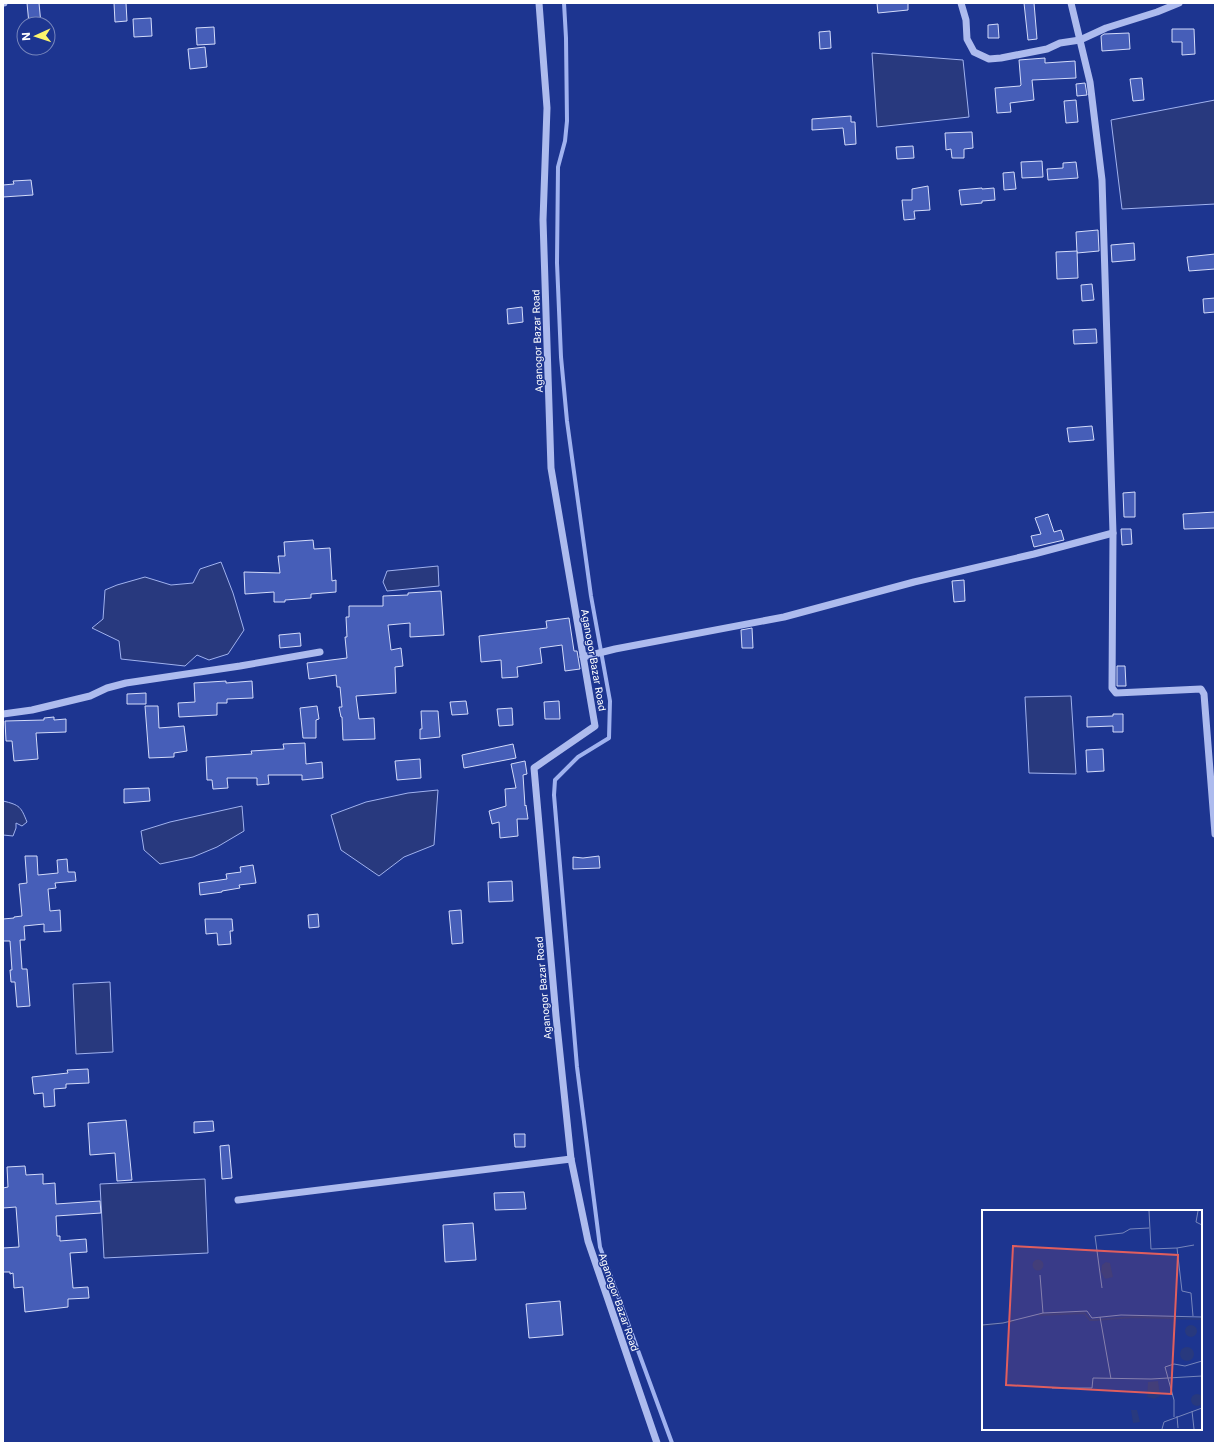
<svg xmlns="http://www.w3.org/2000/svg" width="1218" height="1446" viewBox="0 0 1218 1446" font-family="Inter,sans-serif">
<rect width="100%" height="100%" fill="#1d3590"/>
<g fill="#28397e" stroke="#a0b2ef">
<path d="M872,53L963,60L969,117L877,127Z"/>
<path d="M1215,100V204L1122,209L1111,120Z"/>
<path d="M221,562L233,593L244,630L228,654L209,660L197,655L185,666L121,659L119,641L92,628L103,619L105,590L117,585L145,577L171,585L193,583L200,569Z"/>
<path d="M438,566L439,586L387,591L383,582L387,571Z"/>
<path d="M1071,696L1076,774L1029,773L1025,697Z"/>
<path d="M438,790L434,845L404,857L379,876L341,850L331,815L366,802L408,793Z"/>
<path d="M3,801C20,805 21,807 27,822L22,826L16,823V828L13,836L3,835Z"/>
<path d="M242,806L244,831L217,847L193,857L160,864L144,850L141,831L170,822Z"/>
<path d="M110,982L113,1052L76,1054L73,984Z"/>
<path d="M205,1179L208,1253L104,1258L100,1184Z"/>
</g>
<g fill="none" stroke-linecap="round" stroke-linejoin="round">
<path stroke="#a0b2ef" stroke-width="4" d="M564,3L566,38L567,121L565,141L558,167L557,263L561,357L567,421L591,596L610,701L609,738L578,757L555,780L554,795L577,1067L600,1247L672,1443"/>
</g>
<g fill="#465eb8" stroke="#d3dbfa">
<path d="M27,3H39L41,24H29Z"/>
<path d="M114,3H126L127,21L115,22Z"/>
<path d="M877,3H908V10L878,13Z"/>
<path d="M1024,3H1034L1037,39L1028,40Z"/>
<path d="M151,18L152,36L134,37L133,19Z"/>
<path d="M998,24L999,38H988V25Z"/>
<path d="M214,27L215,44L197,45L196,28Z"/>
<path d="M1172,29H1194L1195,54L1182,55V42H1172Z"/>
<path d="M830,31L831,48L820,49L819,32Z"/>
<path d="M1129,33L1130,49L1102,51L1101,36L1104,34Z"/>
<path d="M205,47L207,67L190,69L188,49Z"/>
<path d="M1045,58V63L1075,61L1076,78L1032,80L1034,100L1010,103L1011,112L997,113L995,88L1020,86L1021,85L1019,60Z"/>
<path d="M1142,78L1144,100L1133,101L1130,79Z"/>
<path d="M1085,83L1087,95L1077,96L1076,84Z"/>
<path d="M1076,100L1078,122L1066,123L1064,101Z"/>
<path d="M851,116V122H855L856,144L845,145L843,128L812,130V119Z"/>
<path d="M972,132L973,148L964,149V158H952L951,149L946,150L945,133Z"/>
<path d="M913,146L914,158L897,159L896,147Z"/>
<path d="M1042,161L1043,177L1022,178L1021,162Z"/>
<path d="M1076,162L1078,178L1048,180L1047,169L1063,168V163Z"/>
<path d="M1014,172L1016,189L1004,190L1003,173Z"/>
<path d="M31,180L33,195L3,197V185L14,184L13,181Z"/>
<path d="M928,186L930,210L914,211L915,219L904,220L902,200H912V189Z"/>
<path d="M982,188V189L994,188L995,200L982,201V203L961,205L959,190Z"/>
<path d="M1098,230L1099,251L1077,253L1076,232Z"/>
<path d="M1134,243L1135,260L1112,262L1111,245Z"/>
<path d="M1077,251L1078,278L1057,279L1056,252Z"/>
<path d="M1215,254V269L1189,271L1187,257Z"/>
<path d="M1092,284L1094,300L1082,301L1081,285Z"/>
<path d="M1215,298V312L1204,313L1203,299Z"/>
<path d="M522,307L523,322L508,324L507,309Z"/>
<path d="M1096,329L1097,343L1074,344L1073,330Z"/>
<path d="M1092,426L1094,440L1069,442L1067,428Z"/>
<path d="M1135,492V517H1124L1123,493Z"/>
<path d="M1215,512V528L1184,529L1183,514Z"/>
<path d="M1048,514L1054,532L1061,530L1064,540L1034,547L1031,536L1041,534L1035,518Z"/>
<path d="M1121,529H1131L1132,544L1122,545Z"/>
<path d="M313,540L314,549L330,548L332,581L336,580V592L311,594V598L285,600V602H274V592L245,594L244,572L280,573L278,556H285L284,542Z"/>
<path d="M964,580L965,601L954,602L952,581Z"/>
<path d="M441,591L444,635L410,637V623L388,625L391,650L401,648L403,666L395,667L396,693L356,696L359,719L374,718L375,739L343,740L342,717H341L339,707H342L340,687H337L336,675L309,679L307,663L347,658L345,637H347L346,617H349V606H383V596L408,595V593Z"/>
<path d="M569,618L574,651H577L580,669L565,671L562,645L540,648L542,663L517,667L518,677L502,678L501,660L481,662L479,636L547,628L546,621Z"/>
<path d="M752,628L753,648H742L741,630Z"/>
<path d="M300,633L301,646L280,648L279,635Z"/>
<path d="M1117,666H1125L1126,686H1117Z"/>
<path d="M226,681V683L252,681L253,698L227,699V703H217V715L179,717L178,703L195,702L194,683Z"/>
<path d="M146,693V704H127V694Z"/>
<path d="M466,701L468,714L452,715L450,702Z"/>
<path d="M559,701L560,719H545L544,702Z"/>
<path d="M145,706H158L159,728L184,726L187,751L174,753V757L149,758Z"/>
<path d="M317,706L319,719L316,720V738H303L300,708Z"/>
<path d="M512,708L513,725L499,726L497,709Z"/>
<path d="M421,711H438L440,737L420,739V729H422Z"/>
<path d="M1113,714H1123V732H1113V726L1087,727V717L1113,716Z"/>
<path d="M54,717V720L66,719V732L36,733L38,759L14,761L12,741H6L5,721L44,720V718Z"/>
<path d="M305,743L306,764L322,762L323,778L302,780V775H268L269,784L257,785V778H227L228,788L213,789L212,780H207L206,757L252,754L251,751L284,749L283,744Z"/>
<path d="M513,744L516,758L464,768L462,755Z"/>
<path d="M1103,749L1104,771L1087,772L1086,750Z"/>
<path d="M420,759L421,778L397,780L395,761Z"/>
<path d="M525,761L527,774L523,775L525,806L526,805L528,819H517L518,836L500,838L499,822L492,824L489,811L506,806L505,789L516,788L511,764Z"/>
<path d="M149,788L150,801L124,803V789Z"/>
<path d="M25,856H37L38,875L58,873L57,860L67,859L68,872H75L76,881L55,883L56,888L48,889L50,911L60,910L61,931L44,932V924L24,926L25,940H20L22,969H27L30,1006L17,1007L15,982H11L10,970H12L10,941H3V919L14,918V917L22,916L19,884L27,883Z"/>
<path d="M599,856L600,868L573,869V857L583,858Z"/>
<path d="M253,865L256,883L239,885L240,888L222,891V892L200,895L199,883L227,879L226,874L241,872L240,867Z"/>
<path d="M512,881L513,901L489,902L488,882Z"/>
<path d="M461,910L463,943L452,944L449,911Z"/>
<path d="M318,914L319,927L309,928L308,915Z"/>
<path d="M205,919H232L233,931H230L231,944L218,945L217,933L206,934Z"/>
<path d="M88,1069L89,1083L66,1084V1088L54,1089L55,1106L44,1107L43,1093L34,1094L32,1077L68,1073L67,1070Z"/>
<path d="M126,1120L132,1180L117,1181L115,1153L90,1155L88,1123Z"/>
<path d="M213,1121L214,1131L194,1133V1122Z"/>
<path d="M514,1134H525V1147H515Z"/>
<path d="M229,1145L232,1178L222,1179L220,1146Z"/>
<path d="M25,1166L26,1175L43,1174V1184L55,1183L56,1204L100,1201L101,1213L56,1216L57,1236H60V1241L86,1239L87,1252L70,1253L73,1288L88,1287L89,1298L68,1299V1307L25,1312L23,1287L14,1288L13,1273L10,1274V1272H3V1248L19,1247L16,1207L3,1208V1188L8,1187L7,1167Z"/>
<path d="M524,1192L526,1209L495,1210L494,1193Z"/>
<path d="M473,1223L476,1260L445,1262L443,1225Z"/>
<path d="M560,1301L563,1335L529,1338L526,1304Z"/>
</g>
<g fill="none" stroke-linecap="round" stroke-linejoin="round">
<g stroke="#adbbee" stroke-width="7">
<path d="M3,3H4"/>
<path d="M539,3L547,108L543,220L551,468L595,726L534,768L556,1016L571,1159L588,1241L657,1443"/>
<path d="M961,3L966,20L967,39L974,52L989,59L1001,58L1047,49L1060,43L1080,40L1106,28L1157,12L1179,3"/>
<path d="M1071,3L1090,82L1102,180L1113,533L1112,688L1116,693L1201,689L1204,694L1215,834"/>
<path d="M583,657L615,649L784,617L914,582L1034,554L1113,533"/>
<path d="M3,714L32,710L90,696L107,688L126,683L240,666L320,652"/>
<path d="M238,1200L571,1159"/>
</g>
</g>
<g text-anchor="middle" dominant-baseline="central" stroke-width="3" stroke-linejoin="round" paint-order="stroke">
<g font-size="10" fill="#fff" stroke="#1d3590">
<text transform="translate(537 341) rotate(-92)">Aganogor Bazar Road</text>
<text transform="translate(594 660) rotate(80)">Aganogor Bazar Road</text>
<text transform="translate(543 988) rotate(-95)">Aganogor Bazar Road</text>
<text transform="translate(619 1302) rotate(71)">Aganogor Bazar Road</text>
</g>
</g>
<g transform="translate(982 1210)">
<rect width="220" height="220" fill="#1d3590"/>
<path d="M50.5 55a5.5 5.5 0 1 1 11 0a5.5 5.5 0 1 1-11 0ZM124,52L128,53L131,67L123,69L119,62L120,55ZM203 121a6 6 0 1 1 12 0a6 6 0 1 1-12 0ZM198 144a7 7 0 1 1 14 0a7 7 0 1 1-14 0ZM176,171L178,186L172,189L165,187L166,172ZM209 190a6 6 0 1 1 12 0a6 6 0 1 1-12 0ZM149,200H155L158,212L151,213Z" fill="#28397e"/>
<path fill="none" stroke="#28397e" stroke-width="2" d="M57,105L102,103L108,110H113L152,107L220,109M0,116L32,111"/>
<path fill="none" stroke="#7786bc" stroke-width="1" d="M167,1L169,39L195,38M216,1L214,12L220,15M58,65L61,103M120,78L113,26L141,23L148,19L167,18M211,106L209,83L200,81L195,38L212,35M118,107L129,169M0,115L21,113L61,103L105,101L110,108L139,105L220,107M70,178H110L111,168L169,169L220,166M210,201L212,219M195,206L196,218M192,207V190L183,157L192,154L203,156L220,151M180,219L182,212L220,198"/>
<path fill="#e05e5e" fill-opacity="0.15" stroke="#e05e5e" stroke-width="2" d="M31,36L196,45L189,184L24,175Z"/>
<rect width="220" height="220" fill="none" stroke="#fff" stroke-width="2"/>
</g>
<rect width="1218" height="1446" fill="none" stroke="#ffffff" stroke-width="8"/>
<g transform="translate(36 36) rotate(267)"><circle r="19" fill="#1d3590" stroke="#7786bc"/>
<path d="M0-3L7 15L0 10L-7 15Z" fill="#fdf46c"/>
<text y="-6" font-size="11" font-weight="bold" text-anchor="middle" fill="#ffffff">N</text>
</g>
</svg>
